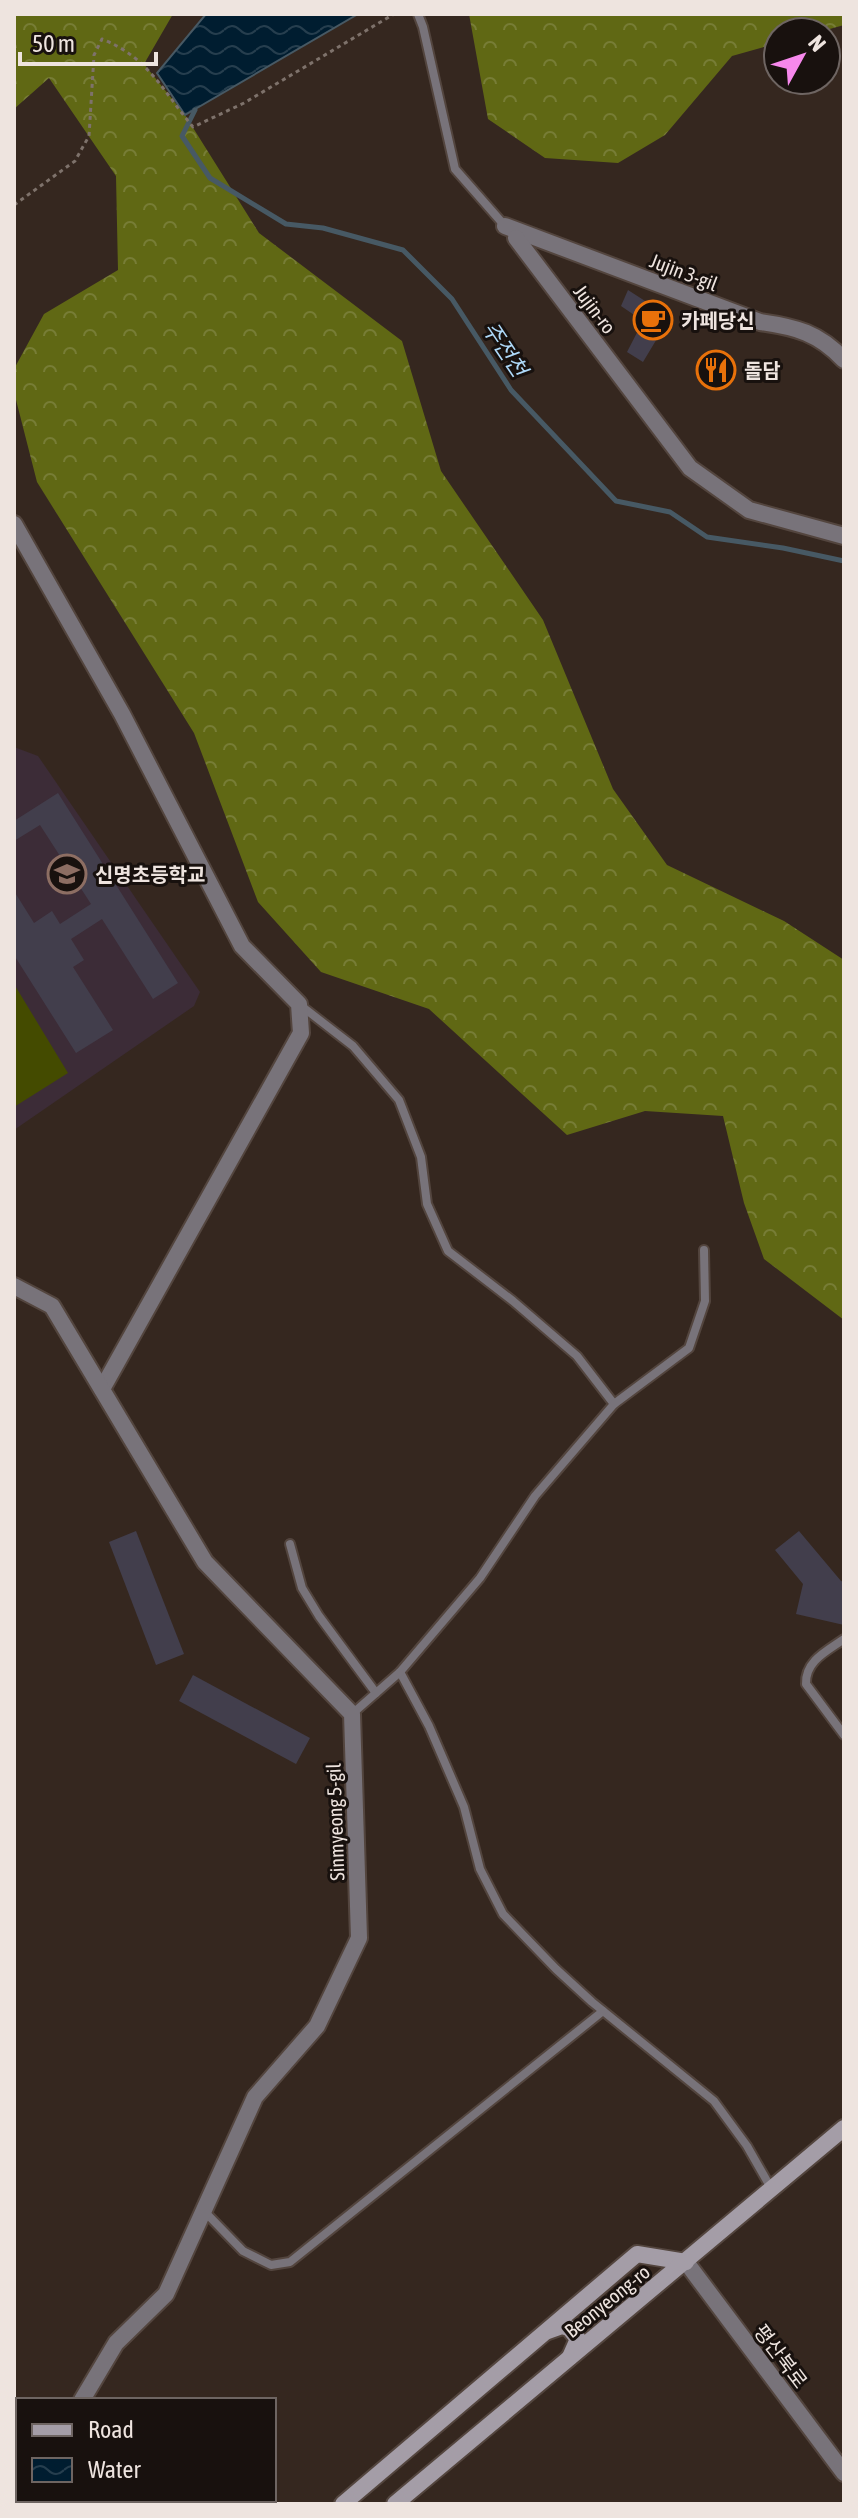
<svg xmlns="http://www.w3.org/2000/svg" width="858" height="2518" viewBox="0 0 858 2518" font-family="'Asap Condensed','Noto Sans KR',sans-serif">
<defs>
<pattern id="forest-crowns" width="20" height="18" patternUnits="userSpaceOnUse" patternTransform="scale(2)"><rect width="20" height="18" fill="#606814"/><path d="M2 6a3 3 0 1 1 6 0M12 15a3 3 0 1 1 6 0" fill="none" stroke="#777d36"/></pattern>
<pattern id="water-waves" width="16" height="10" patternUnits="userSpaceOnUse" patternTransform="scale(2)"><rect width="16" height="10" fill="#001d30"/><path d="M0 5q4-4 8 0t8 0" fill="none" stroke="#263e4e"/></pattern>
</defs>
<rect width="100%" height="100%" fill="#35271f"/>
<path fill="#3c2c37" d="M14,747L38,756L200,992L194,1006L14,1130Z"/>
<g fill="url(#forest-crowns)">
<path d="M14,14H173L144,64L185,115L259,233L402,341L441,471L543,620L613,789L667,865L784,921L844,960V1320L764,1259L744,1203L723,1116L645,1111L567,1135L429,1009L321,972L258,902L194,733L37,482L14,392V369L44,314L118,270L116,176L49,78L14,109Z"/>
<path d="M469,14H844V25L819,32H778V43L732,56L665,135L618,163L545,158L488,119Z"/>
</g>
<path fill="#444b00" d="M14,984L68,1073L14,1107Z"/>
<path fill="url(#water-waves)" stroke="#475964" stroke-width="2" d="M206,14H358L185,115L157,73Z"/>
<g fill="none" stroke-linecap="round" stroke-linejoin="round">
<path stroke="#475964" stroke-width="5" d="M195,110L182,136L210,178L286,224L323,228L403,250L452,299L511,390L616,501L670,512L707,537L783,548L844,561"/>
</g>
<g fill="#423e4c">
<path d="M628,290L670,317L643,362L627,352L643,321L621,306Z"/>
<path d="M58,793L178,983L153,999L102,919L71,939L84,960L73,967L113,1030L76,1053L14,955V891L34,923L52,911L60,924L91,904L40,825L14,841V821Z"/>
<path d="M136,1531L184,1654L156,1665L109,1542Z"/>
<path d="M799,1531L841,1581L844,1582V1625L796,1614L803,1584L775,1550Z"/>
<path d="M193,1675L310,1738L296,1764L179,1701Z"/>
</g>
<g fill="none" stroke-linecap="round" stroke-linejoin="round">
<defs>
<g id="service">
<path d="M418,14L423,27L455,169L505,226"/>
<path d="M300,1005L353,1046L399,1100L421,1157L427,1204L448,1251L513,1301L577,1356L614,1404"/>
<path d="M290,1544L302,1588L319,1616L376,1693"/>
<path d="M844,1639C827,1651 805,1661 806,1684L844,1735"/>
<path d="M400,1672L429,1726L464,1807L480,1869L503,1914L556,1969L592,2002L714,2101L747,2146L771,2188"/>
<path d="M352,1714L400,1672L480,1578L535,1496L614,1404L689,1348L705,1301L704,1250"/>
<path d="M204,2211L243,2251L271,2265L290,2262L603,2011"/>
</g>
<g id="minor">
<path d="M505,226L760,322C796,327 819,333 844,360"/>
<path d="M516,238L690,468L749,510L844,536"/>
<path d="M14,524L122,714L242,946L299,1004L301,1033L102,1389"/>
<path d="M14,1286L52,1306L205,1562L352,1714L359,1938L317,2026L255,2097L166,2294L116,2343L82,2400"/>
<path d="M33,2504L34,2500"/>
</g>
<path id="tertiary" d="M686,2262L844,2473"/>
<g id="secondary">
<path d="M548,2331L562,2326L569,2328L578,2339L570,2357"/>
<path d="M343,2504L637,2254L686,2262"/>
<path d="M395,2504L844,2128"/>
</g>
</defs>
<use href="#service" stroke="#53453e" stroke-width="12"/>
<use href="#minor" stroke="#53453e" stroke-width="20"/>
<use href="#tertiary" stroke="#53453e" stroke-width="20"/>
<use href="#secondary" stroke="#53453e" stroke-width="20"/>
<path stroke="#7e726b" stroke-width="3" stroke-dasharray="4 4" stroke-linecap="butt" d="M14,205L75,161L89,136L94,55L102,39C149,58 162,90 193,127L244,103L394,14"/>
<use href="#service" stroke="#78737a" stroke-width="8"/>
<use href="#minor" stroke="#78737a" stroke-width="16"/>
<use href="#tertiary" stroke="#78737a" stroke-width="16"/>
<use href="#secondary" stroke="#a49da7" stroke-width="16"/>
</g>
<defs>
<symbol id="cafe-ring" viewBox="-11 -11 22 22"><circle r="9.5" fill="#18110e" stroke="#e8710a" stroke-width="1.5"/><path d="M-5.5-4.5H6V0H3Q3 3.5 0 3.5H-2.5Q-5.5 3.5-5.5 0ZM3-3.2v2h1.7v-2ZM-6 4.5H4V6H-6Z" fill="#e8710a"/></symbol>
<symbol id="restaurant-ring" viewBox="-11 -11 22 22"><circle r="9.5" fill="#18110e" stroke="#e8710a" stroke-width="1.5"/><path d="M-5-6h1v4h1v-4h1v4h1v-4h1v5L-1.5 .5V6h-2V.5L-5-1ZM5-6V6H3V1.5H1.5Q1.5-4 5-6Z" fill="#e8710a"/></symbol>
<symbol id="school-ring" viewBox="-11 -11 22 22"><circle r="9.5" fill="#18110e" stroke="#8d6e63" stroke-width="1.5"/><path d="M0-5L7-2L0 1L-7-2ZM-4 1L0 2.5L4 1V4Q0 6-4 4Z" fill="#8d6e63"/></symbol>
</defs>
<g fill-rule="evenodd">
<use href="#cafe-ring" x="631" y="298" width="44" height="44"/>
<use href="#restaurant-ring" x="694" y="348" width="44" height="44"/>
<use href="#school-ring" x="45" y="852" width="44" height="44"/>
</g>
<g text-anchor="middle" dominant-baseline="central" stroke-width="6" stroke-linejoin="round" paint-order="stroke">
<g font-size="20" fill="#eee4df" stroke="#18110e">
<text transform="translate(684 272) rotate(21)">Jujin 3-gil</text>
<text transform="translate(595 309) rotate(53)">Jujin-ro</text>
<text transform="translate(335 1822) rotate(-92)">Sinmyeong 5-gil</text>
<text transform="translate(607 2301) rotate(-39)">Beonyeong-ro</text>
<text transform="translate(781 2356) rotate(53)">평산북로</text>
</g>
<g font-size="20" font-weight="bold" fill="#eee4df" stroke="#18110e" text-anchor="start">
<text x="681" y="320">카페당신</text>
<text x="744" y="370">돌담</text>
<text x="95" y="874">신명초등학교</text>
</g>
<g font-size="22" font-style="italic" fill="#aed9f9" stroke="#18110e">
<text transform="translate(505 349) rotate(56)">주전천</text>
</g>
</g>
<rect width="858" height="2518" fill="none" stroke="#eee4df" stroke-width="32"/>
<rect x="16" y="2398" width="260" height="104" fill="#18110e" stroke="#6e6562" stroke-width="2"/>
<rect x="32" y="2424" width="40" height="12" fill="#a49da7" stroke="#6e6562" stroke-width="2"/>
<text x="88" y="2438" font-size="24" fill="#eee4df">Road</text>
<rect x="32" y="2458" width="40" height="24" fill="url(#water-waves)" stroke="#6e6562" stroke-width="2"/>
<text x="88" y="2478" font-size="24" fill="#eee4df">Water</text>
<g transform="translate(802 56) rotate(50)"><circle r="38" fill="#18110e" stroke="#6e6562" stroke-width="2"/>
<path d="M0-6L14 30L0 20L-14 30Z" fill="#f788ec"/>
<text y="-12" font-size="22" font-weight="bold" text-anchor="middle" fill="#eee4df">N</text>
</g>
<path d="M20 52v12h136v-12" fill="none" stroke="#eee4df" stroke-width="4"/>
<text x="32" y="52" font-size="24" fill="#eee4df" stroke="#18110e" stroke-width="6" paint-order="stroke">50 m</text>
</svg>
